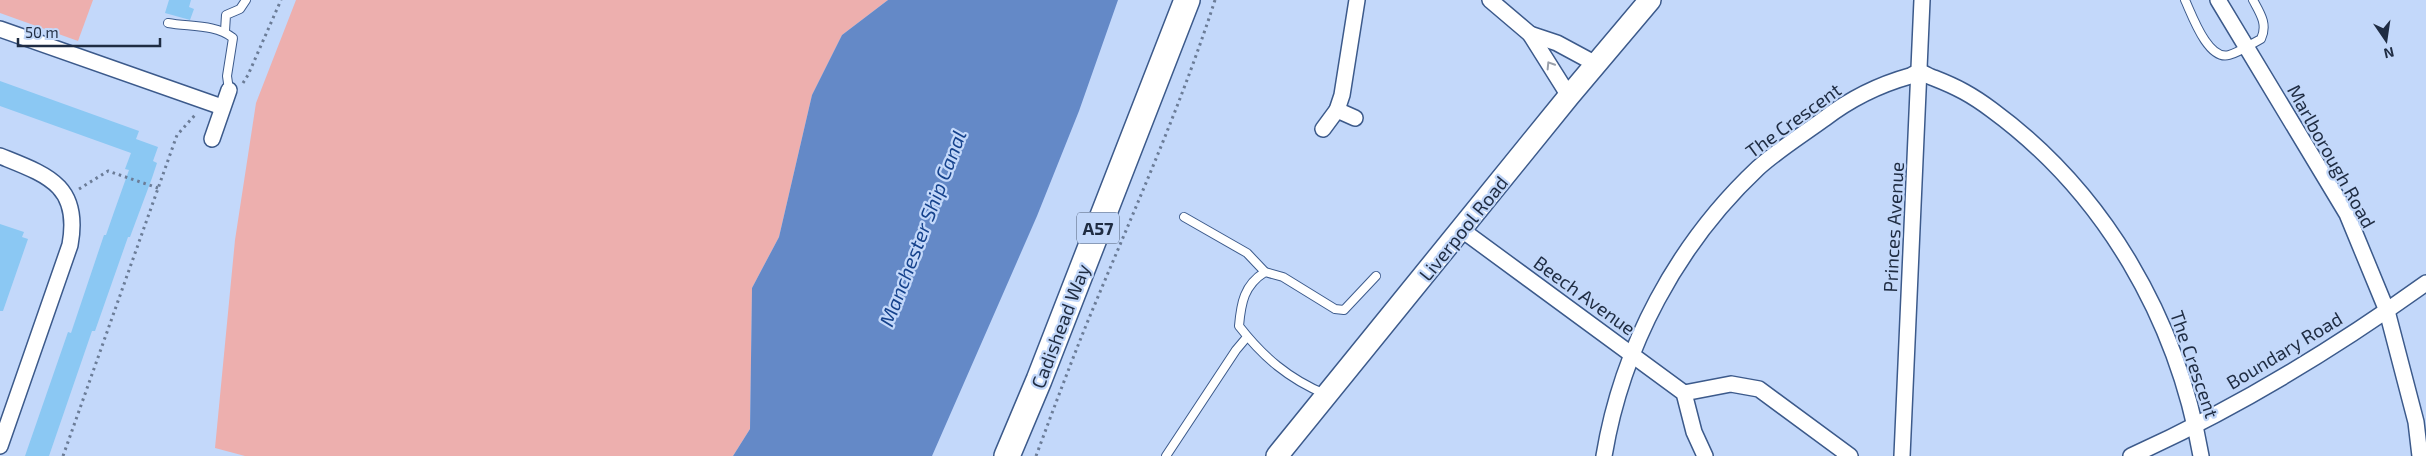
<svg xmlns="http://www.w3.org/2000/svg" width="2426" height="456" viewBox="0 0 2426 456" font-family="'Exo 2',sans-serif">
<rect width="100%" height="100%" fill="#c3d8fa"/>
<g fill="#edafae">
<path d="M0,0H93L78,41L0,13Z"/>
<path d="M296,0H888L842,35L812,95L779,237L752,288L750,429L733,456H245L215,448L235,240L256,103Z"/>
</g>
<path fill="#6489c7" d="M888,0H1118L1079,111L1037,216L932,456H733L750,429L752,288L779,237L812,95L842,35Z"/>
<g fill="#8bc8f3">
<path d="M169,0H191L189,7L194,9L190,20L165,13Z"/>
<path d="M0,81L139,131L136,139L158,147L153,161L157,163L152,178L130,237H128L95,331H92L49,456H25L68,332L71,333L104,235H106L114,212L129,170L125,169L131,153L0,106Z"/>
<path d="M0,224L24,232L22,237L28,239L3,311H0Z"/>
</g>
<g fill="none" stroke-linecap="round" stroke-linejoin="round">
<defs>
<g id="service">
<path d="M2185,0C2192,15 2208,61 2229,55C2240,52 2251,44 2261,39C2268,24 2260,13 2253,0"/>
<path d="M168,23C190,27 215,24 233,38L227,76L229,90"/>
<path d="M225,31L226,15L240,9L246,0"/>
<path d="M1184,217L1247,253L1265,272"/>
<path d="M1325,394C1289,379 1263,357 1239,326C1241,303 1244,285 1265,272L1283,277L1335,309L1344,310L1376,276"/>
<path d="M1166,456L1236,350L1247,337"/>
</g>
<g id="minor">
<path d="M1490,0L1530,34L1569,96"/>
<path d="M2218,0L2347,214L2387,311L2416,422L2420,456"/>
<path d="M0,29L222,107"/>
<path d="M1530,34L1557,43L1596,64"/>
<path d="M1337,110L1355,118"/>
<path d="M1323,129L1337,110L1342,95L1357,0"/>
<path d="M212,139L229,90"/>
<path d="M0,156C47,175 81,185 70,245L0,446"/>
<path d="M1462,230L1684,393L1694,432L1705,456"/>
<path d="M1684,393L1731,384L1759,389L1850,456"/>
<path d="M1604,456C1622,347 1677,244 1758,168C1778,150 1802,135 1824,119C1850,99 1878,85 1910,76C1913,75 1916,72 1920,72C1924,73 1930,77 1934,78C1957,87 1972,95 1992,110C2105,193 2177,319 2201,456"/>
<path d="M1902,456L1922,0"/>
<path d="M2131,456C2235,409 2334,349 2426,283"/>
</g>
<path id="secondary" d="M1277,456L1569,96L1650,0"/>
<path id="trunk" d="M1007,456L1039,380L1187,0"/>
</defs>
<use href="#service" stroke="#3c5a8b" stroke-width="10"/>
<use href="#minor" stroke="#3c5a8b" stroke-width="18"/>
<use href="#secondary" stroke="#3c5a8b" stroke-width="24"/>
<use href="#trunk" stroke="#3c5a8b" stroke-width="28"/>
<g stroke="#6b7c97" stroke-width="3" stroke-dasharray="2.5 4" stroke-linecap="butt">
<path d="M243,83L248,75L281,0"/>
<path d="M79,189L108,171L158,188"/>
<path d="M63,456L177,135L195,115"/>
<path d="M1036,456C1052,413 1068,370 1085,328C1130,219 1179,112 1215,0"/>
</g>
<use href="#service" stroke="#fff" stroke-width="8"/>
<use href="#minor" stroke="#fff" stroke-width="15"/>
<use href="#secondary" stroke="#fff" stroke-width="21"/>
<use href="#trunk" stroke="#fff" stroke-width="25"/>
</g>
<defs><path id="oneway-chevron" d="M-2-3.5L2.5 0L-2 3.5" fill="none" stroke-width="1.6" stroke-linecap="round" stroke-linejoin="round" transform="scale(1.25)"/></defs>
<use stroke="#9aa0aa" href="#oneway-chevron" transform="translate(1550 65) rotate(-122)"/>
<g text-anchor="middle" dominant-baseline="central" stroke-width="4.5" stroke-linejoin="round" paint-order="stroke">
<rect fill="#c3d8fa" stroke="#506079" stroke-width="1" x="1077" y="212.5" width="42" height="31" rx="4"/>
<g font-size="18" font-weight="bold" fill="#1f2c42">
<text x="1098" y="228">A57</text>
</g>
<g font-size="19" fill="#1f2c42" stroke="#c3d8fa">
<text transform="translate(1793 120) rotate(-36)">The Crescent</text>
<text transform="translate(2332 156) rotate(61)">Marlborough Road</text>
<text transform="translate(1893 227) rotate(-87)">Princes Avenue</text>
<text transform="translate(1463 228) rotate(-51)">Liverpool Road</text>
<text transform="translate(1585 295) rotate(36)">Beech Avenue</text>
<text transform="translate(1060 326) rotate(-69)">Cadishead Way</text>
<text transform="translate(2284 350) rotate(-31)">Boundary Road</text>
<text transform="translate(2195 364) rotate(71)">The Crescent</text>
</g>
<g font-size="20" font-style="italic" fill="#15428c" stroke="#c3d8fa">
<text transform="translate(922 228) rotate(-69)">Manchester Ship Canal</text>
</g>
</g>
<g transform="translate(2386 40) rotate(167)" stroke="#c3d8fa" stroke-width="4" paint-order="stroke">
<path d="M0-4L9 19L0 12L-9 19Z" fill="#1f2c42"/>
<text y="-8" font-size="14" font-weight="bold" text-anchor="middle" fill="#1f2c42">N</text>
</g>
<path d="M18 38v8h142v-8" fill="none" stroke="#1f2c42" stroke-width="2.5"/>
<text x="25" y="38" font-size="15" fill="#1f2c42" stroke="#c3d8fa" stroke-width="4" paint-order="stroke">50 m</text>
</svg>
